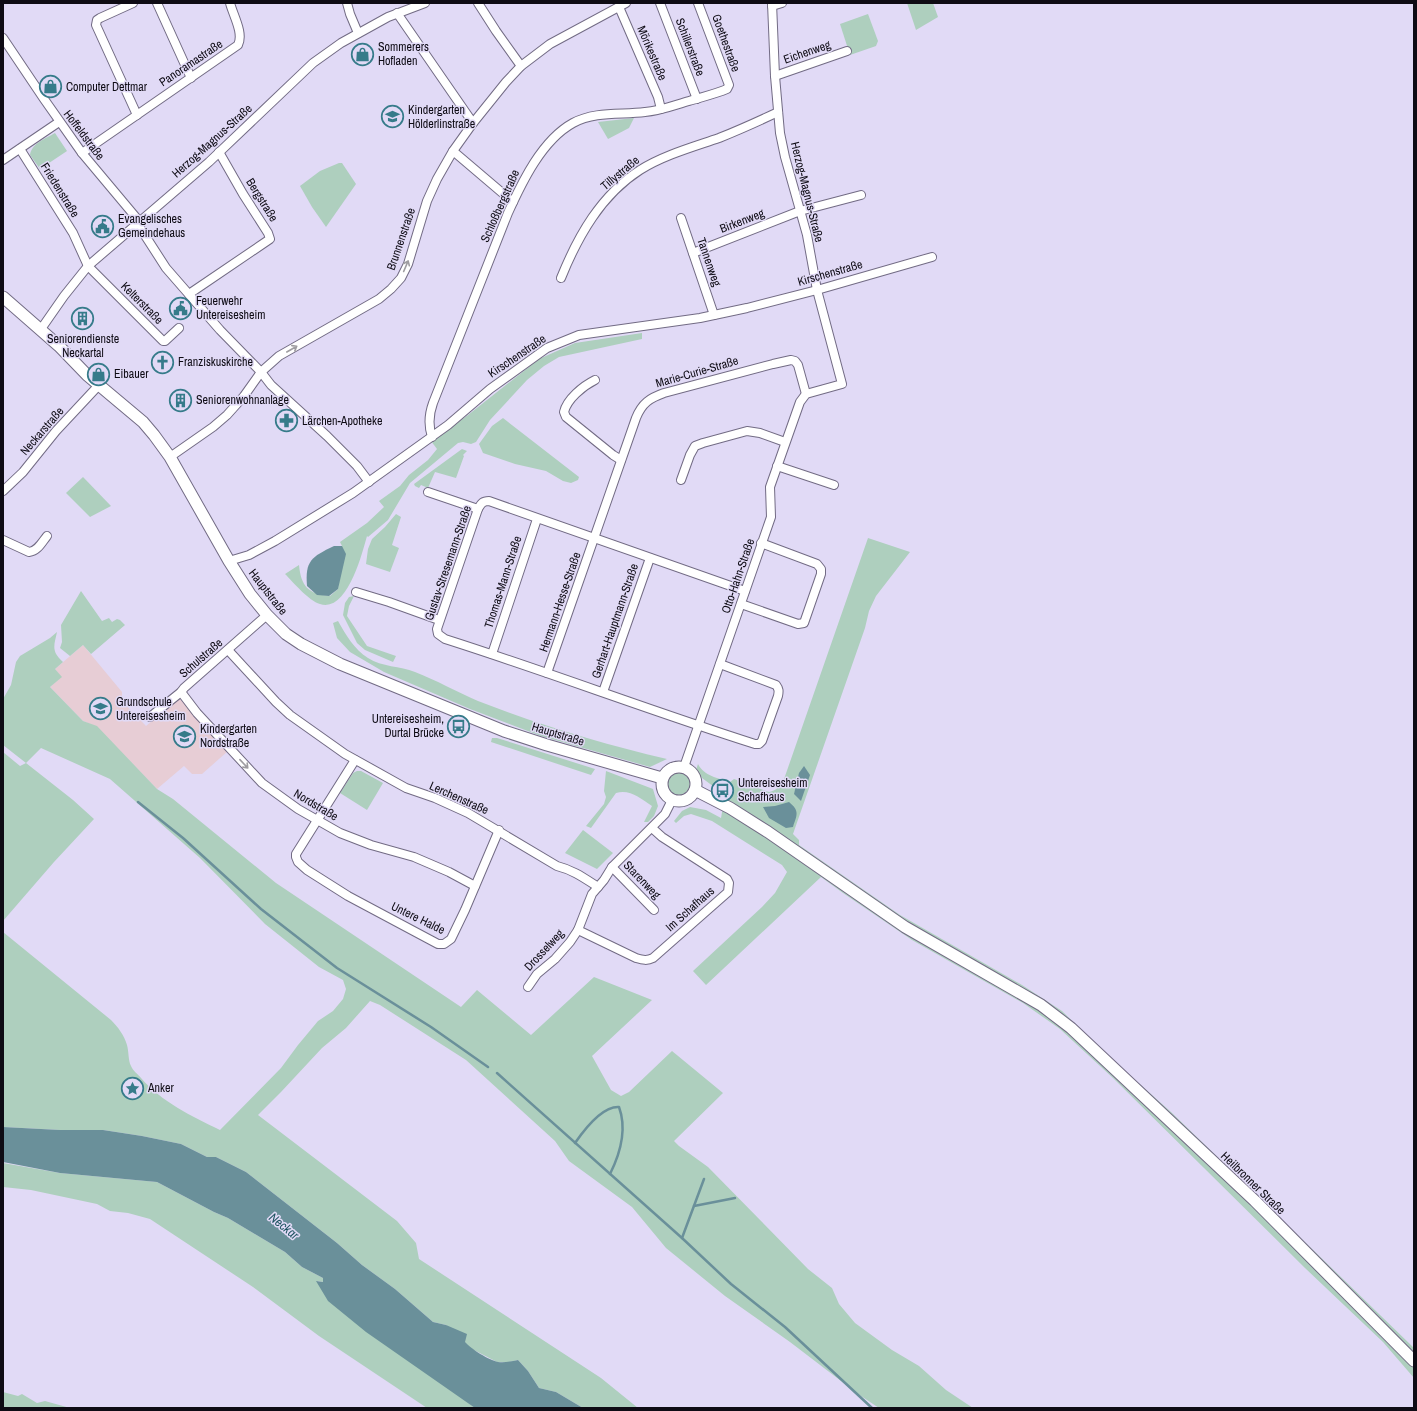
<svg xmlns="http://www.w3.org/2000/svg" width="1417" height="1411" viewBox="0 0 1417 1411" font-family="'Archivo Narrow',sans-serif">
<rect width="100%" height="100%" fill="#e1daf6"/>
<path fill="#e7cdd5" d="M83,645L122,692V701L146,726L179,698L228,751L202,774H192L184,766L157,789L97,727L83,721L50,687L61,677L55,669Z"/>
<g fill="#aecfbe">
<path d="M907,3H933L938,17L916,30Z"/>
<path d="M868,14L878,41L876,46L850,55L840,24Z"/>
<path d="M634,118L629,128L608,139L598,122Z"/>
<path d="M55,133L67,151L40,169L30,155C32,143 45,139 55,133Z"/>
<path d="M339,163H342L356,184L326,227L312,207L300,186L320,171Z"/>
<path d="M642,333V339L559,357L544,366L527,380L490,420L476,442L471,444L463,442L458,443L410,483L388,520L368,537L367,536C362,554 347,613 320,604C309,601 293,582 285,574L299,565C301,586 308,594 330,596L338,589L342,546L340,542L367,523L384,507L379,501L400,486L409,475L428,460L437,449L431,441L468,415L539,359L575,343Z"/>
<path d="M503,418L579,477L578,480L571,483L563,481L546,471L515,464L483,453L479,444L492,426Z"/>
<path d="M462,449L467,451L463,455L464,456L456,478L435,472L428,488L421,485L419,488L415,486L414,484Z"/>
<path d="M83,477L111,506L90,517L66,493Z"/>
<path d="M396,514L401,517L392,545L399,548L390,572L366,564L368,549L372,539L385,527Z"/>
<path d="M868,538L910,552L876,596L869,611L865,628L793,834L799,840V845L900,915L1022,985L1062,1011L1106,1054L1171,1112L1414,1348V1378L1383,1342L1305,1268L1113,1078L1060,1029L1023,1003L912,940L843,893L821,877L706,985L693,971L762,907L775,893L787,872L782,865L712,821L691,814L684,816L676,823L674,821L682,811L690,807L706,810L721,818L725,795L702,778L696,770L698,764C704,776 718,778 730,782L734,779L769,792C775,791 778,788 783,782Z"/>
<path d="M81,591L102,621L109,618L112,622L117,619L120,620L125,625L91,654L83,645L70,656L60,648L62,642L61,625Z"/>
<path d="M354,596L349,606L347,616L367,646L396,656L393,662L365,650L357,643L343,615L345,603L349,597Z"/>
<path d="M338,621C346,635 354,649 368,658C382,667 400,666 415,672C436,680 457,692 478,701C540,725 603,744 667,759L650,767L541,736L470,709L384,672L350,652L337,638L333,623Z"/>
<path d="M57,632C54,646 51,651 63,662L55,669L62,677L50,687L83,721L97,726L157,789L173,799L276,883L461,1007L477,990L531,1035L594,977L652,1000L592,1056L611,1090L621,1096L629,1092L672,1051L723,1093L674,1141L679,1146L708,1167L808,1269L832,1288L839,1304L855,1323L892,1350L919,1366L946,1390L973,1408H879L858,1394L790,1342L725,1296L666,1248L632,1207L569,1161L555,1141L466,1060L380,1005L370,1001L346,1028L322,1048L281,1092L258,1115L397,1221L416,1243L419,1259L601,1378L638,1408H583L556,1392L539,1388L528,1371L518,1360L509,1362H497L470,1348L446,1325L433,1322L395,1289L362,1265L337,1243L246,1172L216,1157H207L181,1144L142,1136L103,1130H60L3,1127V932L111,1020C118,1027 124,1035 127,1045C129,1052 128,1060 131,1066C133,1071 138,1074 141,1078C162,1102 191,1116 220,1130L281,1068L298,1045L318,1021L333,1011L343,999L346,989L343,980L319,967L265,924L200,858L110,779L41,748L26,763L73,800L94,819L54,862L3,921V752L20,766L26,763L3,745V699L11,685L16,662L20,656L50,638Z"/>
<path d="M492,738H497L595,769L591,775L491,742Z"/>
<circle cx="678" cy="783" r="12"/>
<path d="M357,771H361L383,783L367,810L340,793L353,773Z"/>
<path d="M606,771L653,789L658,806L654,816L648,822H644L652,806C640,798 630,789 616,793L591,828L586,826L604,804L606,797L604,791Z"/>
<path d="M583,830L613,853L597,869L565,853Z"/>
<path d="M3,1163L60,1173L157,1182L214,1212L228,1218L285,1252L302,1267L323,1278V1282L317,1281L475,1408H427L319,1336L253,1287L150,1219L128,1213L110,1211L97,1204L31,1190L3,1187Z"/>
<path d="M3,1392L18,1396L22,1394L37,1403L45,1401L70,1408H3Z"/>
</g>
<g fill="#6a909a">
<path d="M334,546H342L346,554L338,589L329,596L317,595L307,586C305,561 311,557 334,546Z"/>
<path d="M804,766L810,775L801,801L794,794L799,773Z"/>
<path d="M789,802C800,811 797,815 793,827L786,828L769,818L763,807L775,806Z"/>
<path d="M3,1127L60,1130H103L142,1136L181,1144L207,1157H216L246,1172L337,1243L362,1265L395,1289L433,1322L446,1325L467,1334L465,1342C471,1349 489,1360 498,1362C505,1363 512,1361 518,1360L528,1371L539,1388L556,1392L583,1408H475L366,1332L328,1301L316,1281L323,1282V1278L302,1267L285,1252L228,1218L214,1212L157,1182L60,1173L3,1162Z"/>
</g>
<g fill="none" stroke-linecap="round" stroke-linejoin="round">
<g stroke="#6a909a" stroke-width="2.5">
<path d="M138,802L183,838L261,909L337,968L431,1027L488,1067"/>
<path d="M497,1073L682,1238L731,1284L785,1327L872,1408"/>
<path d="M575,1143C584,1130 602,1106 619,1107C627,1129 620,1154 610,1174"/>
<path d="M694,1206L735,1198"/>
<path d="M682,1238L704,1179"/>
</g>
<defs>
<g id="street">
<path d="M133,3L100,18L97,20L96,25L137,115"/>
<path d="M157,3L191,78"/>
<path d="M347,3L350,14L358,33"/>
<path d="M478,3L496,31L521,66"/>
<path d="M660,3L697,99"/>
<path d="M772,6L782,3"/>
<path d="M619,7L658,97L661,109"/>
<path d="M397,13L473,123"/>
<path d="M3,38L44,99L82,153L139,221"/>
<path d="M775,76L847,51"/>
<path d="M20,149L73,233L88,266L163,341H165L179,328"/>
<path d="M453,151L513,202"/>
<path d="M82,153L238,45C244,33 233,15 230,3"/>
<path d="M3,160L59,122"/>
<path d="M681,218L714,315"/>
<path d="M137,223L166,268L220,330L261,372L271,385L327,436L357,466L369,482"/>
<path d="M693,253L800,211L861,195"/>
<path d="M561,278C578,236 601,195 640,170C664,155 693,147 719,138C739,130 759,121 778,112"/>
<path d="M189,294L270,239L268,233L243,194L219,152"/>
<path d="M41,329L64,296L88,266L209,162L313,63L341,43L388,17L425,3"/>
<path d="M595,380C583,386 567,399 564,412L566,417L613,455L621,460"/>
<path d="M432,437C428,425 429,414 433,403L508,213C522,182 542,140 573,123C595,111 621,115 645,112C660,111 675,105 689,101C702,97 715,94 727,89L729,85L698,3"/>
<path d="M170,457L213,427L227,415L244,396L261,372L279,356L379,299L391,289L401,278L408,264L427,201L437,179L453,151L473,123L506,82L521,66L550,44L626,3"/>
<path d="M777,466L834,485"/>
<path d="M681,480L690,455L695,446L703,443L747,431L760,433L785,442"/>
<path d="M3,491L23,472L56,431L99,385"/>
<path d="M428,492L478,509"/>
<path d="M3,540L29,552C38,551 42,542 47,536"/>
<path d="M229,561L249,555L275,541L353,493L448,425L490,389L547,348L579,335L700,318L747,308L817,290L932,257"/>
<path d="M356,592L389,602L439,620"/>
<path d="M741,604L798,624L804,623L821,574V569L817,564L761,543"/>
<path d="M228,650L276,702L290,715L345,754L406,788L435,798L468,813L557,866C573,870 584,878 598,887"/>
<path d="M492,654L537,519"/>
<path d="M720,664L776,685C779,689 779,691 778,696L762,741L759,744H755C651,711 549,672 445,639L438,634L437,629L478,509C481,504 482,501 489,501L745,591"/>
<path d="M547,673L636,418C642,403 650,398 664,393L773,364L791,360L795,361L798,365L806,394"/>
<path d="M181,692L197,713L262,783L298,809L340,833L371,845L414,857L449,872L475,886"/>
<path d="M603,692L650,558"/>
<path d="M150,717L181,692L184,688L267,615"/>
<path d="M355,760L296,854V857L298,862L307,870L348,896L438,944H444L451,939L465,910L499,830"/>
<path d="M684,767L771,517L770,487L800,402L806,394L842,384L817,290L807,235L785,157L780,133L775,76L772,3"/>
<path d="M612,867L654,910"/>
<path d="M578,930L636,958C643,960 647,961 653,958L728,892L729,883L727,879L662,837L652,828"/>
<path d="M528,987L537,974L555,959L570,942L578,930L592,894L604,880L612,867L665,814L672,800"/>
</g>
<g id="secondary">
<path d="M3,297L59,346L87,375L143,422L154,435L170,457L229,561L250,594L267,615L286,634L301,644L340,664L504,731L547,745L662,778"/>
<circle cx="679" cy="784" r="17"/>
<path d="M695,790L730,808L768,832L905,927L1041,1005L1071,1028L1255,1201L1414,1361"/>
</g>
</defs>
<use href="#street" stroke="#726b84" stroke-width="10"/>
<use href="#secondary" stroke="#726b84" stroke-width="13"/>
<use href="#street" stroke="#fff" stroke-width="8"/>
<use href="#secondary" stroke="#fff" stroke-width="11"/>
</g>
<defs><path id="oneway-shaft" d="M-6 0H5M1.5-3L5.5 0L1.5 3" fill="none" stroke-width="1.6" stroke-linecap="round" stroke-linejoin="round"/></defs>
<g stroke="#9f9da1">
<use href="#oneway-shaft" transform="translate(406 266) rotate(-67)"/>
<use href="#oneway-shaft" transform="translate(292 349) rotate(-30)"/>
<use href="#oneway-shaft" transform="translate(244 764) rotate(47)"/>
</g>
<defs>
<symbol id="shop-ring" viewBox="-11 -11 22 22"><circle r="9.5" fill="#e1daf6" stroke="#367b8a" stroke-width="1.5"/><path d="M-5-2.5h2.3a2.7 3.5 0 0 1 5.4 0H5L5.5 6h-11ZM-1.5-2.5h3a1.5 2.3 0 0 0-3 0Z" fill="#367b8a"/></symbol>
<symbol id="school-ring" viewBox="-11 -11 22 22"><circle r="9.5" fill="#e1daf6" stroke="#367b8a" stroke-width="1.5"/><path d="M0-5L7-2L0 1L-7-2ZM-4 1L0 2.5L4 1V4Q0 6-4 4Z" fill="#367b8a"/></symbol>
<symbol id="civic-ring" viewBox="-11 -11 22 22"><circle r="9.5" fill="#e1daf6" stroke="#367b8a" stroke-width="1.5"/><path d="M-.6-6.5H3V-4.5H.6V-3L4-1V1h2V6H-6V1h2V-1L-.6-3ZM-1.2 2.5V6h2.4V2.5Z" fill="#367b8a"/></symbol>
<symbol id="building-ring" viewBox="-11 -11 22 22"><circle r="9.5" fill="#e1daf6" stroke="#367b8a" stroke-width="1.5"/><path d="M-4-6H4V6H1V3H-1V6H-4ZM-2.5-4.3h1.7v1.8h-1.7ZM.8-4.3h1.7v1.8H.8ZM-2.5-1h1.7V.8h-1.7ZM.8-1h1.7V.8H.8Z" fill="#367b8a"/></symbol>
<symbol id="church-ring" viewBox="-11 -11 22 22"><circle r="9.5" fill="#e1daf6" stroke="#367b8a" stroke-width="1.5"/><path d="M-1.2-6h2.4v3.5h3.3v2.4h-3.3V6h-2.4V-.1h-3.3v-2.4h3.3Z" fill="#367b8a"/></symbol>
<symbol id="pharmacy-ring" viewBox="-11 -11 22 22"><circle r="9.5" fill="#e1daf6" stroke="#367b8a" stroke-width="1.5"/><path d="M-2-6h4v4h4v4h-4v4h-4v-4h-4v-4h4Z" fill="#367b8a"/></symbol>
<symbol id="bus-ring" viewBox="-11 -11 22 22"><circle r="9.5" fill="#e1daf6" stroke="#367b8a" stroke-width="1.5"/><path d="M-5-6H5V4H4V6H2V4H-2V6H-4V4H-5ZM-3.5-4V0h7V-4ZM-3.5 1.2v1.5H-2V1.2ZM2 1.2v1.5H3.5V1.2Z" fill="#367b8a"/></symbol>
<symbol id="sight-ring" viewBox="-11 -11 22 22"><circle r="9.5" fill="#e1daf6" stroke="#367b8a" stroke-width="1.5"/><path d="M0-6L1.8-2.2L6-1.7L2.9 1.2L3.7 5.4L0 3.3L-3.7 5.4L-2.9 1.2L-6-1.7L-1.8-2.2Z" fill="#367b8a"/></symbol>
</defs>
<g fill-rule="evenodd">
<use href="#shop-ring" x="350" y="42" width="25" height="25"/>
<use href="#shop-ring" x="38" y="74" width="25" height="25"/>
<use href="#school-ring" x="380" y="104" width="25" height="25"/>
<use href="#civic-ring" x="90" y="214" width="25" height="25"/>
<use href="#civic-ring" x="168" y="296" width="25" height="25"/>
<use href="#building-ring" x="70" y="306" width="25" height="25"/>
<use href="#church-ring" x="150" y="350" width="25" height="25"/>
<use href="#shop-ring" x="86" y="362" width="25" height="25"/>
<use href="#building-ring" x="168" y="388" width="25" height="25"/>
<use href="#pharmacy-ring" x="274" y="408" width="25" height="25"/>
<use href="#school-ring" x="88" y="696" width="25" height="25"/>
<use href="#bus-ring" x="446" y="714" width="25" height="25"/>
<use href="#school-ring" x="172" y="724" width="25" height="25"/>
<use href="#bus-ring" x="710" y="778" width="25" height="25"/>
<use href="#sight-ring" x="120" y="1076" width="25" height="25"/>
</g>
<g text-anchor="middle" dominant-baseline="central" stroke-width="3" stroke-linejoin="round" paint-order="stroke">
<g font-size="12" fill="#0e0b14" stroke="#e1daf6">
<text transform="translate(726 43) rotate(70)">Goethestraße</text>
<text transform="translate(690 47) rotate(69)">Schillerstraße</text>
<text transform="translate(807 52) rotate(-19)">Eichenweg</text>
<text transform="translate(652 53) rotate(67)">Mörikestraße</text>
<text transform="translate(191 63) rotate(-34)">Panoramastraße</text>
<text transform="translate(84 135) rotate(53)">Hoffeldstraße</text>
<text transform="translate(212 141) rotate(-42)">Herzog-Magnus-Straße</text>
<text transform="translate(620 173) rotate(-40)">Tillystraße</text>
<text transform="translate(60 190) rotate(58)">Friedenstraße</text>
<text transform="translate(807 192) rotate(76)">Herzog-Magnus-Straße</text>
<text transform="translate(262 200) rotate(58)">Bergstraße</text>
<text transform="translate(500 206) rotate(-66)">Schloßbergstraße</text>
<text transform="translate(742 221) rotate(-21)">Birkenweg</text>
<text transform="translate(401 239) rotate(-71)">Brunnenstraße</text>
<text transform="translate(709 262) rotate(71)">Tannenweg</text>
<text transform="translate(830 273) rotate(-16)">Kirschenstraße</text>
<text transform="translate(142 303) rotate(45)">Kelterstraße</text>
<text transform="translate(517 356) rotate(-34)">Kirschenstraße</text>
<text transform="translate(697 372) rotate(-16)">Marie-Curie-Straße</text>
<text transform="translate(42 431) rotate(-49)">Neckarstraße</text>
<text transform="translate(448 563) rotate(-71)">Gustav-Stresemann-Straße</text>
<text transform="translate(738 576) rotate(-71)">Otto-Hahn-Straße</text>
<text transform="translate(503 582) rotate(-72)">Thomas-Mann-Straße</text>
<text transform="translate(268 592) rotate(52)">Hauptstraße</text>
<text transform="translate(560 602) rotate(-71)">Hermann-Hesse-Straße</text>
<text transform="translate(615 621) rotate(-71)">Gerhart-Hauptmann-Straße</text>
<text transform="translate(201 658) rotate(-41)">Schulstraße</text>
<text transform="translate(558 734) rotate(17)">Hauptstraße</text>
<text transform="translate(459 798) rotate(24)">Lerchenstraße</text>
<text transform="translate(316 805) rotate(31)">Nordstraße</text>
<text transform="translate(642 880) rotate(46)">Starenweg</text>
<text transform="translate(690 909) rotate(-42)">Im Schafhaus</text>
<text transform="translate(418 918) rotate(26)">Untere Halde</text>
<text transform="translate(544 950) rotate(-47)">Drosselweg</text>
<text transform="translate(1253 1183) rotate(44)">Heilbronner Straße</text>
</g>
<g font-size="12" fill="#0e0b14" stroke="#e1daf6" text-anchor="start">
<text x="378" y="47">Sommerers<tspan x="378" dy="14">Hofladen</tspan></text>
<text x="66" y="87">Computer Dettmar</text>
<text x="408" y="110">Kindergarten<tspan x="408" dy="14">Hölderlinstraße</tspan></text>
<text x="118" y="219">Evangelisches<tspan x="118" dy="14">Gemeindehaus</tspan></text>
<text x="196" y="301">Feuerwehr<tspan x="196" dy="14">Untereisesheim</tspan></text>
<text x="83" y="339" text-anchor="middle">Seniorendienste<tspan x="83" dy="14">Neckartal</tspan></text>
<text x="178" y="362">Franziskuskirche</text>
<text x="114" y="374">Eibauer</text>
<text x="196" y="400">Seniorenwohnanlage</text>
<text x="302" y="421">Lärchen-Apotheke</text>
<text x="116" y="702">Grundschule<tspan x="116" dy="14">Untereisesheim</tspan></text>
<text x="444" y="719" text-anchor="end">Untereisesheim,<tspan x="444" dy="14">Durtal Brücke</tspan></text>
<text x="200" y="729">Kindergarten<tspan x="200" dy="14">Nordstraße</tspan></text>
<text x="738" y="783">Untereisesheim<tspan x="738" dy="14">Schafhaus</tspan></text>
<text x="148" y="1088">Anker</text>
</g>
<g font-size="13" font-style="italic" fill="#1c525f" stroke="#e1daf6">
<text transform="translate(284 1226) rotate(39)">Neckar</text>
</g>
</g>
<rect width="1417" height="1411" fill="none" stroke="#0e0b14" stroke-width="8"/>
</svg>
